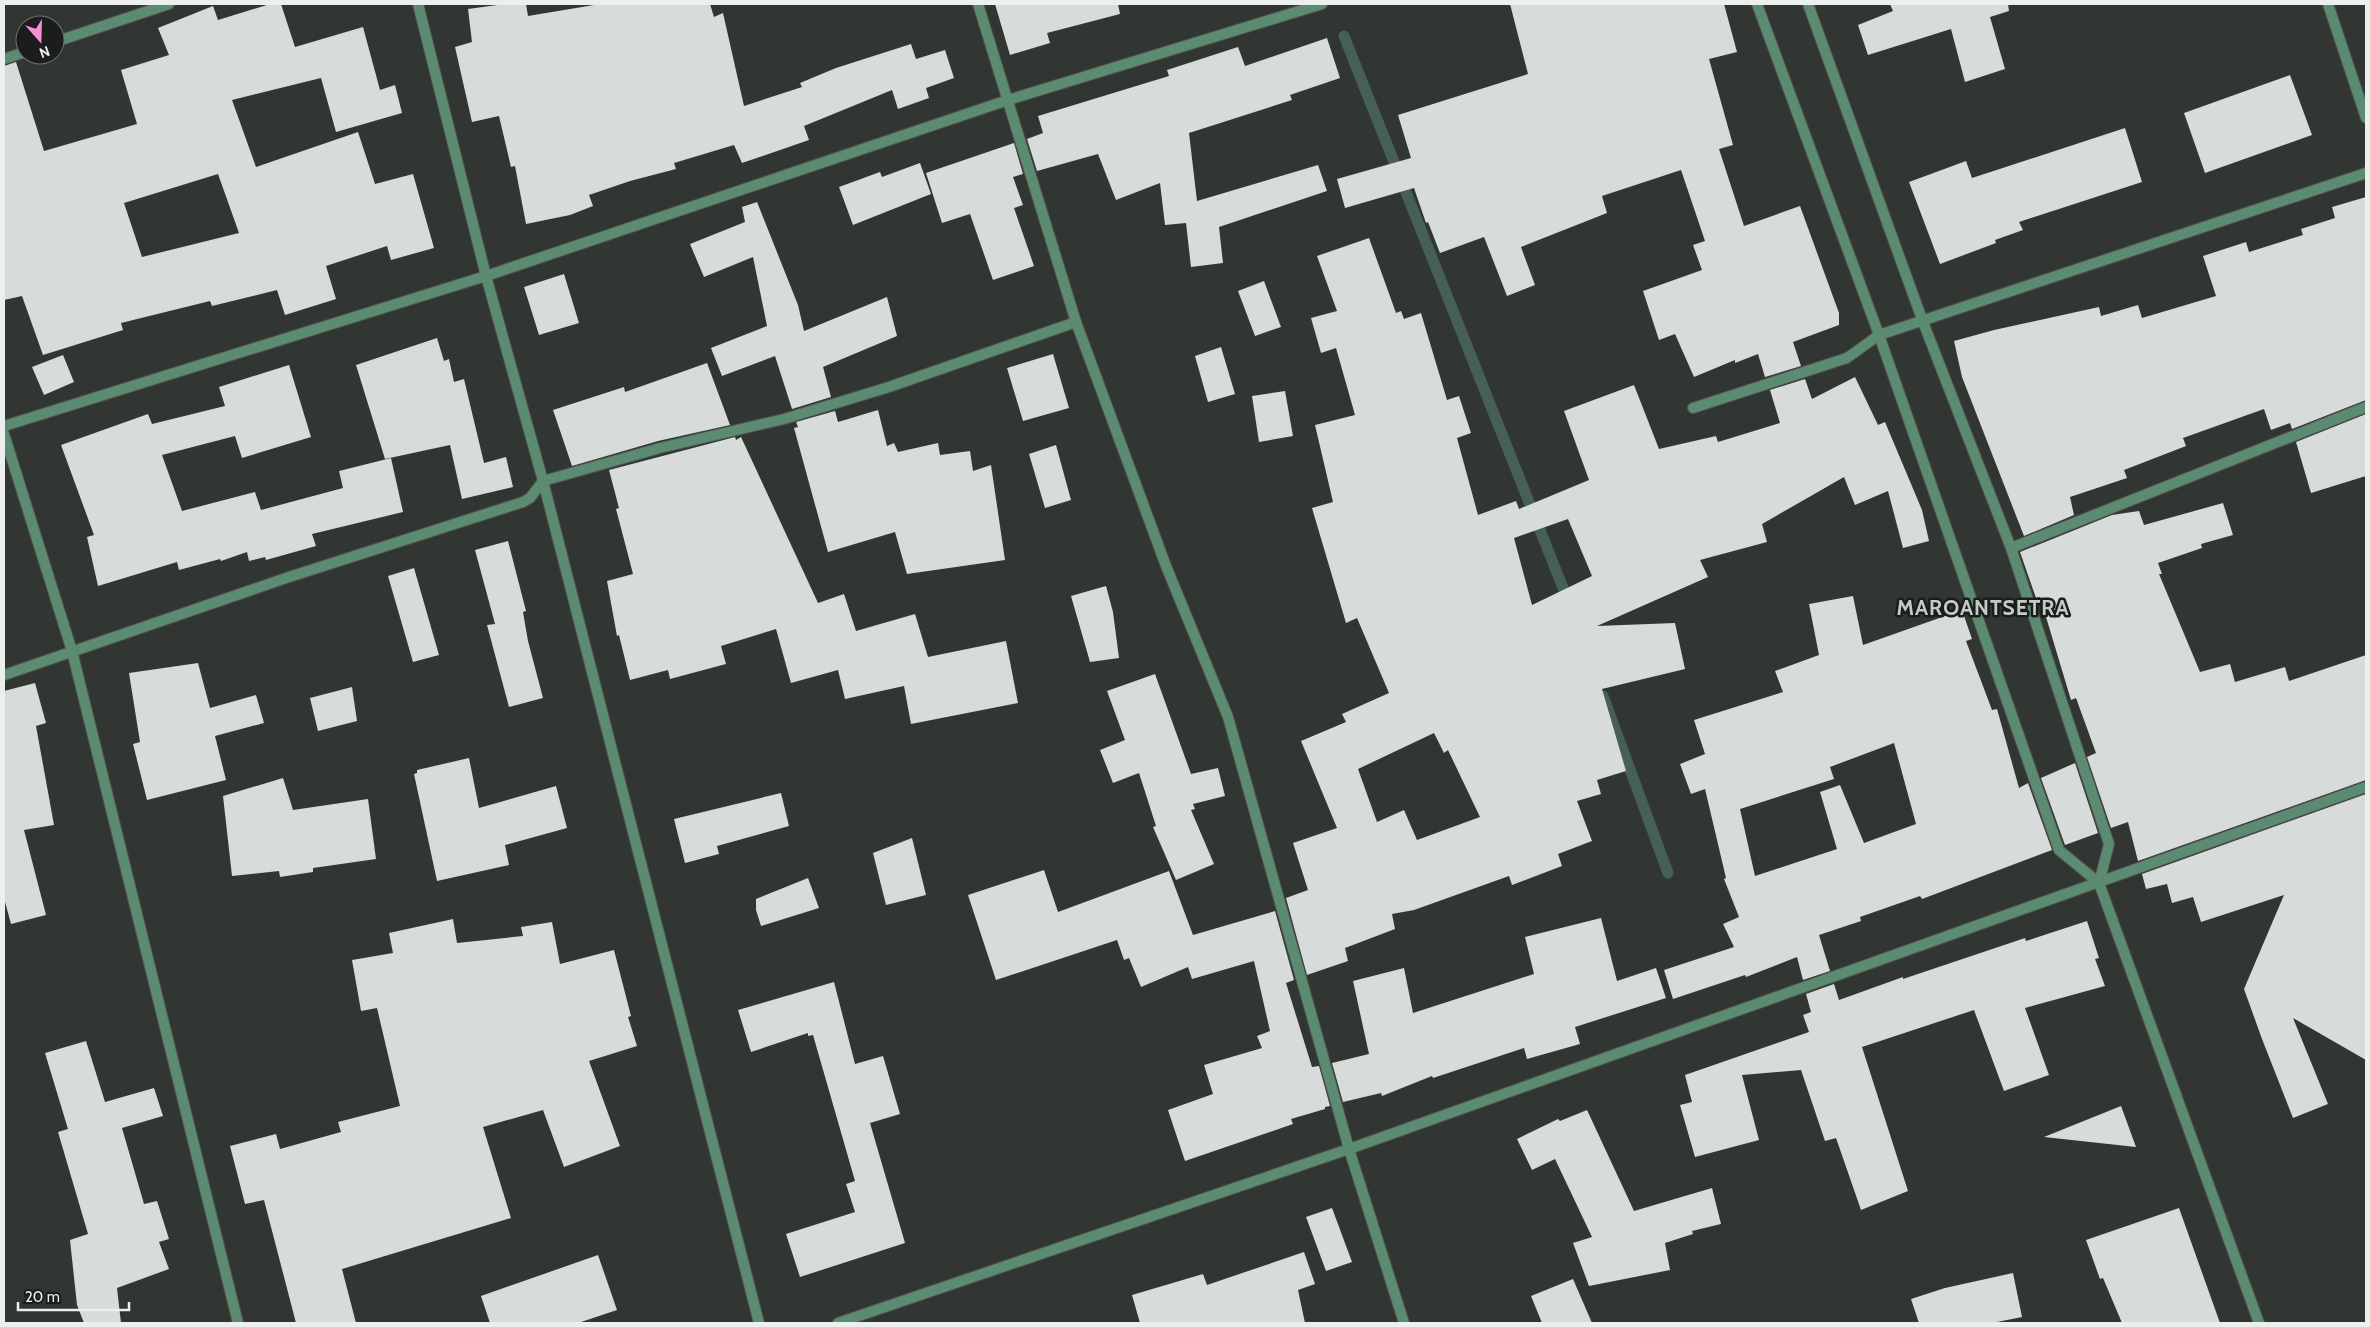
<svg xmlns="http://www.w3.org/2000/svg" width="2370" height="1327" viewBox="0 0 2370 1327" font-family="Cabin,sans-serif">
<rect width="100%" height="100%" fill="#323633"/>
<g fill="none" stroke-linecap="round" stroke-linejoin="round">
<g stroke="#476055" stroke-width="11">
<path d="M1344,36L1569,603"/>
<path d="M1603,696L1668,873"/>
</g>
</g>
<g fill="#d7dbd9" fill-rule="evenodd">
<path d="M270,4H281L295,47L363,27L380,90L395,85L402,113L336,132L321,78L232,100L256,167L358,132L375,184L413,174L434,248L391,260L387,246L326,266L336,299L285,315L277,290L212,306L210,301L121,323L123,330L43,355L22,296L4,300V66L16,62L44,151L137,124L121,70L169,55L158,28L213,6L218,20ZM218,174L239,233L142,257L124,203Z"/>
<path d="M505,4H526L528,16L600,4H710L714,17L723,13L744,106L802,87L800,83L836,68L911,44L916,59L945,50L954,78L926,88L929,98L898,109L892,90L804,126L809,140L742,163L734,145L674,163L676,169L630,181L589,195L593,206L570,215L526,224L515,166L511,167L499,116L472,122L455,47L472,42L468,9Z"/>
<path d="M995,4H1118L1120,14L1047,33L1050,43L1010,55Z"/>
<path d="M1510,4H1724L1737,52L1709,59L1733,145L1719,149L1744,226L1800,206L1839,313V325L1793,342L1801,366L1765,377L1758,354L1735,363V360L1694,377L1675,334L1659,340L1643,291L1702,270L1693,245L1705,241L1681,170L1602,196L1607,213L1521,247L1535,285L1507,296L1484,237L1440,253L1428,222L1426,223L1414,188L1345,208L1337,179L1411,158L1398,115L1528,74Z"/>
<path d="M1890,4H2008L2009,11L1990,17L2005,69L1965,82L1951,29L1868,55L1858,25L1893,11Z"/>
<path d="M1327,38L1340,78L1290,95L1292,100L1189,133L1197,201L1318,165L1327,191L1219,227L1223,263L1191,267L1186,223L1165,225L1160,183L1116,200L1098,154L1037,171L1027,139L1043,133L1038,116L1169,76L1167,70L1238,47L1245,66Z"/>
<path d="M2290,75L2312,135L2205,173L2184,113Z"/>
<path d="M2125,128L2142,182L2019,222L2023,230L1995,240L1996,243L1940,264L1909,182L1966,161L1972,178Z"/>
<path d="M1014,143L1023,174L1013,177L1023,205L1014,208L1034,266L993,280L970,214L942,223L926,173Z"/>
<path d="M920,163L931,194L853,225L839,187L880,172L882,177Z"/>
<path d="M2366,197V400L2292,429L2290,423L2271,430L2264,409L2183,438L2186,446L2124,470L2127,478L2070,497L2074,515L2024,536L1962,377L1954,341L1994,330L2099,307L2101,316L2138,305L2142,318L2216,296L2203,256L2246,242L2249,252L2303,235L2301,229L2335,218L2332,207Z"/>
<path d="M757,202L798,305L804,331L887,297L897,336L823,367L831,397L792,409L775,356L722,376L711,348L767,326L753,257L704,277L690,244L745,222L742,207Z"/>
<path d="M1369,238L1396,313L1401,311L1404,319L1421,313L1447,400L1459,396L1471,433L1457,438L1478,515L1516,501L1519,509L1589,480L1564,411L1634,385L1659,449L1716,436L1718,442L1780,423L1770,390L1805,379L1812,399L1855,377L1878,425L1885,422L1922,510L1929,541L1903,548L1888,491L1855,505L1844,477L1762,524L1767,542L1700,560L1708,577L1597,626L1675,623L1685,669L1602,689L1626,771L1597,780L1601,794L1577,801L1592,841L1558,854L1562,866L1512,885L1509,876L1414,910L1392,914L1395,929L1345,948L1348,961L1307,975L1286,898L1308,890L1293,843L1337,828L1301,741L1346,722L1342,714L1389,693L1357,618L1346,623L1312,508L1333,502L1315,425L1355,415L1336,348L1321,353L1311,318L1337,311L1317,256ZM1568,519L1592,576L1532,605L1514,538ZM1434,733L1444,753L1448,750L1480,817L1417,840L1404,810L1377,822L1358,769Z"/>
<path d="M564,274L579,323L539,335L524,287Z"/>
<path d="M1264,281L1281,327L1255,336L1238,291Z"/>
<path d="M437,338L444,361L449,359L454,382L464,379L484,463L506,457L513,487L462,499L450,445L385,459L356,365Z"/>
<path d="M1221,347L1235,394L1208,402L1195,356Z"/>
<path d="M1053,354L1069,408L1023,421L1007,368Z"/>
<path d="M63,355L74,382L44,395L32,367Z"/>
<path d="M707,363L730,425L658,441L572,466L553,410L624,387L625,392Z"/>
<path d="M289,365L311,437L242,458L235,436L162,455L182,511L255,492L261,510L343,488L339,471L391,458L403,512L312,534L316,546L266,560L265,557L249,561L247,552L221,561L220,559L179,570L177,562L98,586L87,537L94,535L61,445L148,414L152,424L225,406L219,387Z"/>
<path d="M1285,391L1293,436L1259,442L1252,396Z"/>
<path d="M878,410L887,446L894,443L898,452L938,443L940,455L970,451L973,471L991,465L1005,560L907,574L895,532L828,552L794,428L798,427L796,422L835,411L838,422Z"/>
<path d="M2366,414V476L2311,493L2296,442Z"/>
<path d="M735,437L736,440L741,437L818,603L844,594L856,631L915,614L928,657L1006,641L1018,703L911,724L904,686L845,699L838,670L791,683L776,629L721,646L726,664L670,679L668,670L630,680L619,635L617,636L607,581L633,574L616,509L619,508L609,470Z"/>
<path d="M1056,445L1071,500L1045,508L1029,454Z"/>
<path d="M2223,503L2233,535L2201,544L2202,548L2158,563L2162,574H2159L2200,672L2230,664L2235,682L2285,667L2289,681L2366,655V780L2138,861L2128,822L2111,828L2087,757L2096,753L2076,698L2071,700L2040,597L2036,598L2020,552L2112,515L2139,511L2144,525Z"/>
<path d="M508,541L526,611L523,612L528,641L543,698L509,707L487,625L495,624L475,550Z"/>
<path d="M414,568L439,655L413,662L388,576Z"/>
<path d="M1106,586L1113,612L1119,658L1090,662L1071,596Z"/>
<path d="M1853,596L1863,645L1962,610L1972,639L1966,641L1992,710L1997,709L2019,788L2028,783L2052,850L1922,899L1920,896L1860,917L1861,921L1819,935L1830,971L1803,980L1797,957L1746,977L1745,975L1673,999L1664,970L1734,947L1723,924L1739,917L1724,879L1726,878L1705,789L1691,794L1680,764L1705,754L1694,720L1783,692L1775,671L1819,655L1809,604ZM1894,743L1916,824L1864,843L1840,785L1820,792L1837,849L1755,876L1740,809L1834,779L1830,767Z"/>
<path d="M198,663L210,708L256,695L264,723L215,736L226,780L147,800L133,744L140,742L129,673Z"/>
<path d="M1155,674L1191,774L1218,768L1225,796L1193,804L1195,809L1191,810L1214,864L1176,880L1153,827L1156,826L1139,773L1113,783L1100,750L1125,740L1107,691Z"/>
<path d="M35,683L46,723L36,726L54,825L24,830L46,915L11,924L4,898V691Z"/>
<path d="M352,687L357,721L318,731L310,698Z"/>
<path d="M469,758L479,808L556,786L567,828L505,845L509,865L437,881L414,774L417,773V770Z"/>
<path d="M2075,763L2098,833L2065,845L2041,778Z"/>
<path d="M283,778L293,810L368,799L376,859L313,868V872L280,877L279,871L232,876L223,796Z"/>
<path d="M781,793L789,826L717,846L719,854L685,863L674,819Z"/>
<path d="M2366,794V1060L2293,1018L2328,1104L2293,1118L2262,1039L2244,989L2284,895L2201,922L2193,897L2172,903L2167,884L2146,889L2142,874Z"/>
<path d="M912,838L926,895L886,905L873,853Z"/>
<path d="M1044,870L1058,912L1169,871L1193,935L1275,911L1294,980L1286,983L1312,1067L1319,1066L1330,1106L1325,1107V1109L1291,1119L1293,1124L1185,1161L1168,1110L1213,1094L1204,1065L1262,1048L1257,1036L1270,1031L1254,961L1192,979L1188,967L1141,987L1129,958L1124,960L1117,940L996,980L968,895Z"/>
<path d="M808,878L819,908L761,926L756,910V899Z"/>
<path d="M1601,918L1617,981L1656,968L1666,998L1575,1027L1580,1044L1527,1059L1524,1048L1433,1078L1432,1076L1382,1096L1381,1093L1343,1102L1332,1063L1369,1054L1353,981L1404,968L1413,1013L1534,974L1525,937Z"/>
<path d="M453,919L457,943L523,936L521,927L552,922L560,964L614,950L631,1016L628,1017L637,1046L589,1061L620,1146L564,1167L543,1110L483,1127L511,1218L342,1269L356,1323H296L264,1200L245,1204L230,1146L276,1134L280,1149L341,1132L338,1122L400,1106L377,1008L361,1011L352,960L393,953L389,933Z"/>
<path d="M2087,921L2099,958L2095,959L2105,986L2025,1008L2049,1075L2004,1091L1974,1010L1862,1047L1908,1191L1861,1210L1836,1138L1825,1141L1801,1070L1742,1075L1759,1140L1695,1157L1680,1105L1692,1102L1685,1075L1809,1032L1803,1015L1811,1012L1806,994L1834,984L1839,1000L1903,977V979L2025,938L2026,941Z"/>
<path d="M834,982L855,1064L883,1056L900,1114L870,1123L905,1243L800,1277L786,1234L855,1212L846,1184L855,1181L813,1035L808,1036V1033L751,1052L738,1010Z"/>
<path d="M86,1041L105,1102L154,1088L163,1116L122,1128L144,1204L157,1201L169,1239L159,1242L169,1269L117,1288L121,1323H84L77,1305L70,1240L88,1234L58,1132L68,1129L45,1053Z"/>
<path d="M2121,1106L2136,1147L2044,1137Z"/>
<path d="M1587,1110L1634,1211L1712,1188L1721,1224L1692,1231L1693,1234L1665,1243L1670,1270L1589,1286L1573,1243L1592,1237L1555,1159L1532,1170L1517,1139L1558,1119L1560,1121Z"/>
<path d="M1332,1208L1352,1262L1326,1271L1306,1217Z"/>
<path d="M2179,1208L2220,1323H2122L2103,1278L2100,1279L2086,1240Z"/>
<path d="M1304,1252L1315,1284L1298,1290L1305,1323H1140L1132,1295L1203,1274L1207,1285Z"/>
<path d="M598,1255L617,1310L578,1323H490L481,1296Z"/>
<path d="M2013,1273L2022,1317L1992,1323H1919L1911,1299L1945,1288Z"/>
<path d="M1573,1279L1592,1323H1542L1531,1296Z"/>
</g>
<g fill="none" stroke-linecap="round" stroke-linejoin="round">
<defs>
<g id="service">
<path d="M2011,548L2366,407"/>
<path d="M4,675L289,577L523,502L530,498L543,481L660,448L784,419L889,387L1076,322"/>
</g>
<g id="minor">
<path d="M418,4L486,276L543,481L759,1323"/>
<path d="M978,4L1076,322L1166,566L1228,717L1349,1149L1404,1323"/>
<path d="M1757,4L1879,335L2059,850L2099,883L2259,1323"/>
<path d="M1808,4L1923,322L2011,548L2109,844L2099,883"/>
<path d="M2328,4L2366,118"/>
<path d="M55,42L169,4"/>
<path d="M4,59L25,52"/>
<path d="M1693,408L1847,358L1879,335L2366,173"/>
<path d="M4,426L486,276L1008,100L1322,4"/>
<path d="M4,434L72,651L238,1323"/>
<path d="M838,1323L1349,1149L2366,787"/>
</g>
</defs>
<use href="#service" stroke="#505451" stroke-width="12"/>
<use href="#minor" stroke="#505451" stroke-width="12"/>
<use href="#service" stroke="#5b8b71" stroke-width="10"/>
<use href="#minor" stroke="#5b8b71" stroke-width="10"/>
</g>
<g text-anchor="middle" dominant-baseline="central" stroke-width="5" stroke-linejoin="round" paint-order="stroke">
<g font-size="21" font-weight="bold" letter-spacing="1" fill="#c5cac7" stroke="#1b1d1c">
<text x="1983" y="607">MAROANTSETRA</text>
</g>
</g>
<rect width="2370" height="1327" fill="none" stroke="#edefee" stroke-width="10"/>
<g transform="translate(40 40) rotate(160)"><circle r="24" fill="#1b1d1c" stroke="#6f7170"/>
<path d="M0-4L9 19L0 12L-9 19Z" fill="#f491d4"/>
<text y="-8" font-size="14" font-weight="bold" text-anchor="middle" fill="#edefee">N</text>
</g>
<path d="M18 1302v8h111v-8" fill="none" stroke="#edefee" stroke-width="2.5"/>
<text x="25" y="1302" font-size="15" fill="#edefee" stroke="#1b1d1c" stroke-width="4" paint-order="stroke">20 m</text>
</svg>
